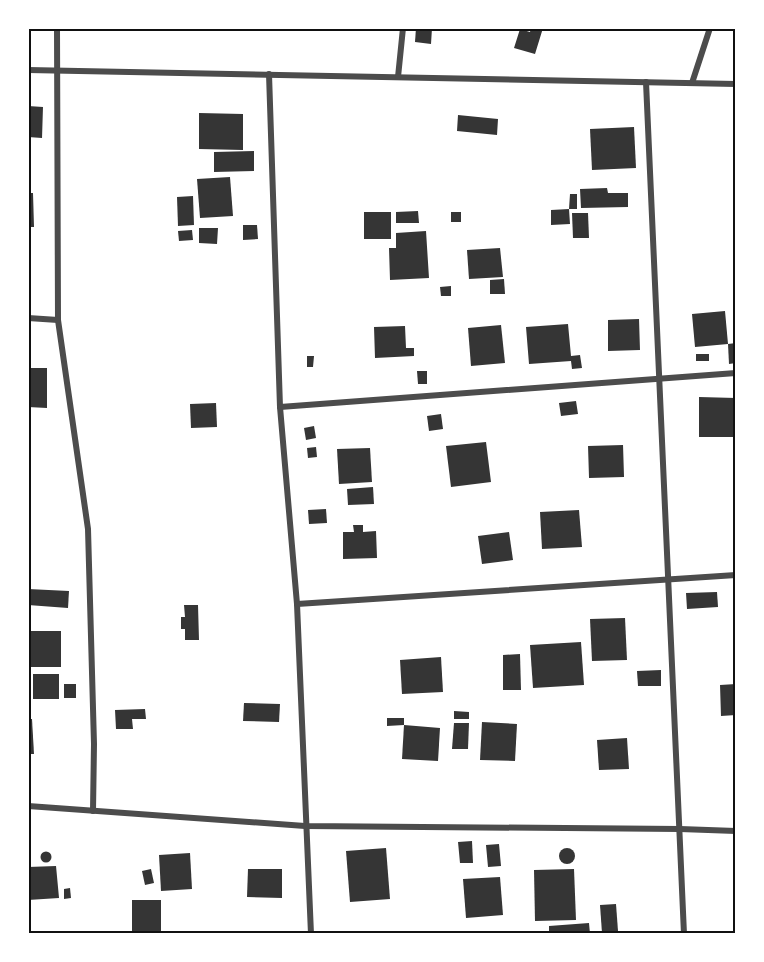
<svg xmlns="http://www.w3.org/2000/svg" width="764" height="962" viewBox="0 0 764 962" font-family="'PT Sans Narrow',sans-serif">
<rect width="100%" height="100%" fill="#fff"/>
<g fill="#353535">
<path d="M416,28H432L431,44L415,42Z"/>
<path d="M531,28H543L535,54L514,48L520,29L530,32Z"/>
<path d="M28,106L43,107L42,138L28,137Z"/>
<path d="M199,113L243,114V150L199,149Z"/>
<path d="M458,115L498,119L497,135L457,131Z"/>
<path d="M634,127L636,168L592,170L590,129Z"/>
<path d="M254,151V171L214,172V152Z"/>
<path d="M230,177L233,216L200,218L197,179Z"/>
<path d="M607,188L608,193H628V207L581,208L580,189Z"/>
<path d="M28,193H33L34,227H28Z"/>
<path d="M570,194H577V209H569L570,224L551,225V210L569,209Z"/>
<path d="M193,196L194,225L178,226L177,197Z"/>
<path d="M418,211L419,223H396V212Z"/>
<rect x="364" y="212" width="27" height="27"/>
<rect x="451" y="212" width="10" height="10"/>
<path d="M572,213H588L589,238H573Z"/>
<path d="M243,225H257L258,239L243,240Z"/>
<path d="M199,228H218L217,244L199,243Z"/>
<path d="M192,230L193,240L179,241L178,231Z"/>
<path d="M426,231L429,278L390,280L389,248H396V233Z"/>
<path d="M500,248L503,277L469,279L467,250Z"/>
<path d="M504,279L505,294H490V280Z"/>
<path d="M451,286V296H441L440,287Z"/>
<path d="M725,311L728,344L695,347L692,314Z"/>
<path d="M639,319L640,350L608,351V320Z"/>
<path d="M568,324L571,356L580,355L582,368L572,369L571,361L529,364L526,327Z"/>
<path d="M501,325L505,363L471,366L468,328Z"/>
<path d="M405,326L406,348H414V356L375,358L374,327Z"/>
<path d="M736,343V363L729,364L728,344Z"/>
<rect x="696" y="354" width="13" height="7"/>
<path d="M307,356H314L313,367H307Z"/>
<path d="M28,368H47V408L28,407Z"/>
<path d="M417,371H427V384H418Z"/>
<path d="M699,397L736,398V437H699Z"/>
<path d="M576,401L578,414L561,416L559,403Z"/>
<path d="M216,403L217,427L191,428L190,404Z"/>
<path d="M441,414L443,429L429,431L427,416Z"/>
<path d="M314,426L316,438L306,440L304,428Z"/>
<path d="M486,442L491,482L451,487L446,446Z"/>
<path d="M623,445L624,477L589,478L588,446Z"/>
<path d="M316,447L317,457L308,458L307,448Z"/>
<path d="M370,448L372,482L339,484L337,449Z"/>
<path d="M373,487L374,504L348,505L347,489Z"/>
<path d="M326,509L327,523L309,524L308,510Z"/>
<path d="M579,510L582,547L542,549L540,512Z"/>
<path d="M353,525H363V532L376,531L377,558L343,559V532H354Z"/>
<path d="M509,532L513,560L482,564L478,536Z"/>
<path d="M28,589L69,591L68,608L28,605Z"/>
<path d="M717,592L718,607L687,609L686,593Z"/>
<path d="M184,605H198L199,640H185V629H181V617H185Z"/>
<path d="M625,618L627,660L592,661L590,619Z"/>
<rect x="28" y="631" width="33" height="36"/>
<path d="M581,642L584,685L533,688L530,645Z"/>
<path d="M520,654L521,690H503V655Z"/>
<path d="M441,657L443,692L402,694L400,660Z"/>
<path d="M661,670V686H638L637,671Z"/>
<rect x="33" y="674" width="26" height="25"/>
<rect x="64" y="684" width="12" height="14"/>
<path d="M736,684V715L721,716L720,685Z"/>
<path d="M244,703L280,704L279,722L243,721Z"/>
<path d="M145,709L146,719H132L133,729H116L115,710Z"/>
<path d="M454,711L469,712V719H454Z"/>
<path d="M387,718H404V725L387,726Z"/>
<path d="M28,719H32L34,754H28Z"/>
<path d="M482,722L517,724L515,761L480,760Z"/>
<path d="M454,723H469L468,749H452Z"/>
<path d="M404,725L440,728L438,761L402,759Z"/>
<path d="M627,738L629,769L599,770L597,740Z"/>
<path d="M472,841L473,863H460L458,842Z"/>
<path d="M499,844L501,866L488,867L486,845Z"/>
<circle cx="567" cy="856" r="8"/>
<path d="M386,848L390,899L350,902L346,851Z"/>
<circle cx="46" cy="857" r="5.5"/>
<path d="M190,853L192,889L161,891L159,855Z"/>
<path d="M56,866L59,898L28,900V867Z"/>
<path d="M151,869L154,883L145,885L142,871Z"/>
<path d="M248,869H282V898L247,897Z"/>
<path d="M574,869L576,920L535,921L534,870Z"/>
<path d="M500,877L503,915L466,918L463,879Z"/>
<path d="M70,888L71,898L64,899V889Z"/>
<rect x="132" y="900" width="29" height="33"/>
<path d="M616,904L618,931L602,933L600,905Z"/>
<path d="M589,923L590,934H549V926Z"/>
</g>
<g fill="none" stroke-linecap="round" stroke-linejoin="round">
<g stroke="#4c4c4c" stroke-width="6">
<path d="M57,28L58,320L88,529L94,744L93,811"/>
<path d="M28,70L736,84"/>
<path d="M269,74L280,407L297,604L311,934"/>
<path d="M398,77L403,28"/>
<path d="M646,82L684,934"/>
<path d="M692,83L710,28"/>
<path d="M28,318L58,320"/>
<path d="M280,407L736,373"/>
<path d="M297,604L736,575"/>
<path d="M28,806L305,826L680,829L736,831"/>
</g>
</g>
<rect width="764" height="962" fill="none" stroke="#ffffff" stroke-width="60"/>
<rect x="30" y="30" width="704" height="902" fill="none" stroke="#111" stroke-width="2"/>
</svg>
